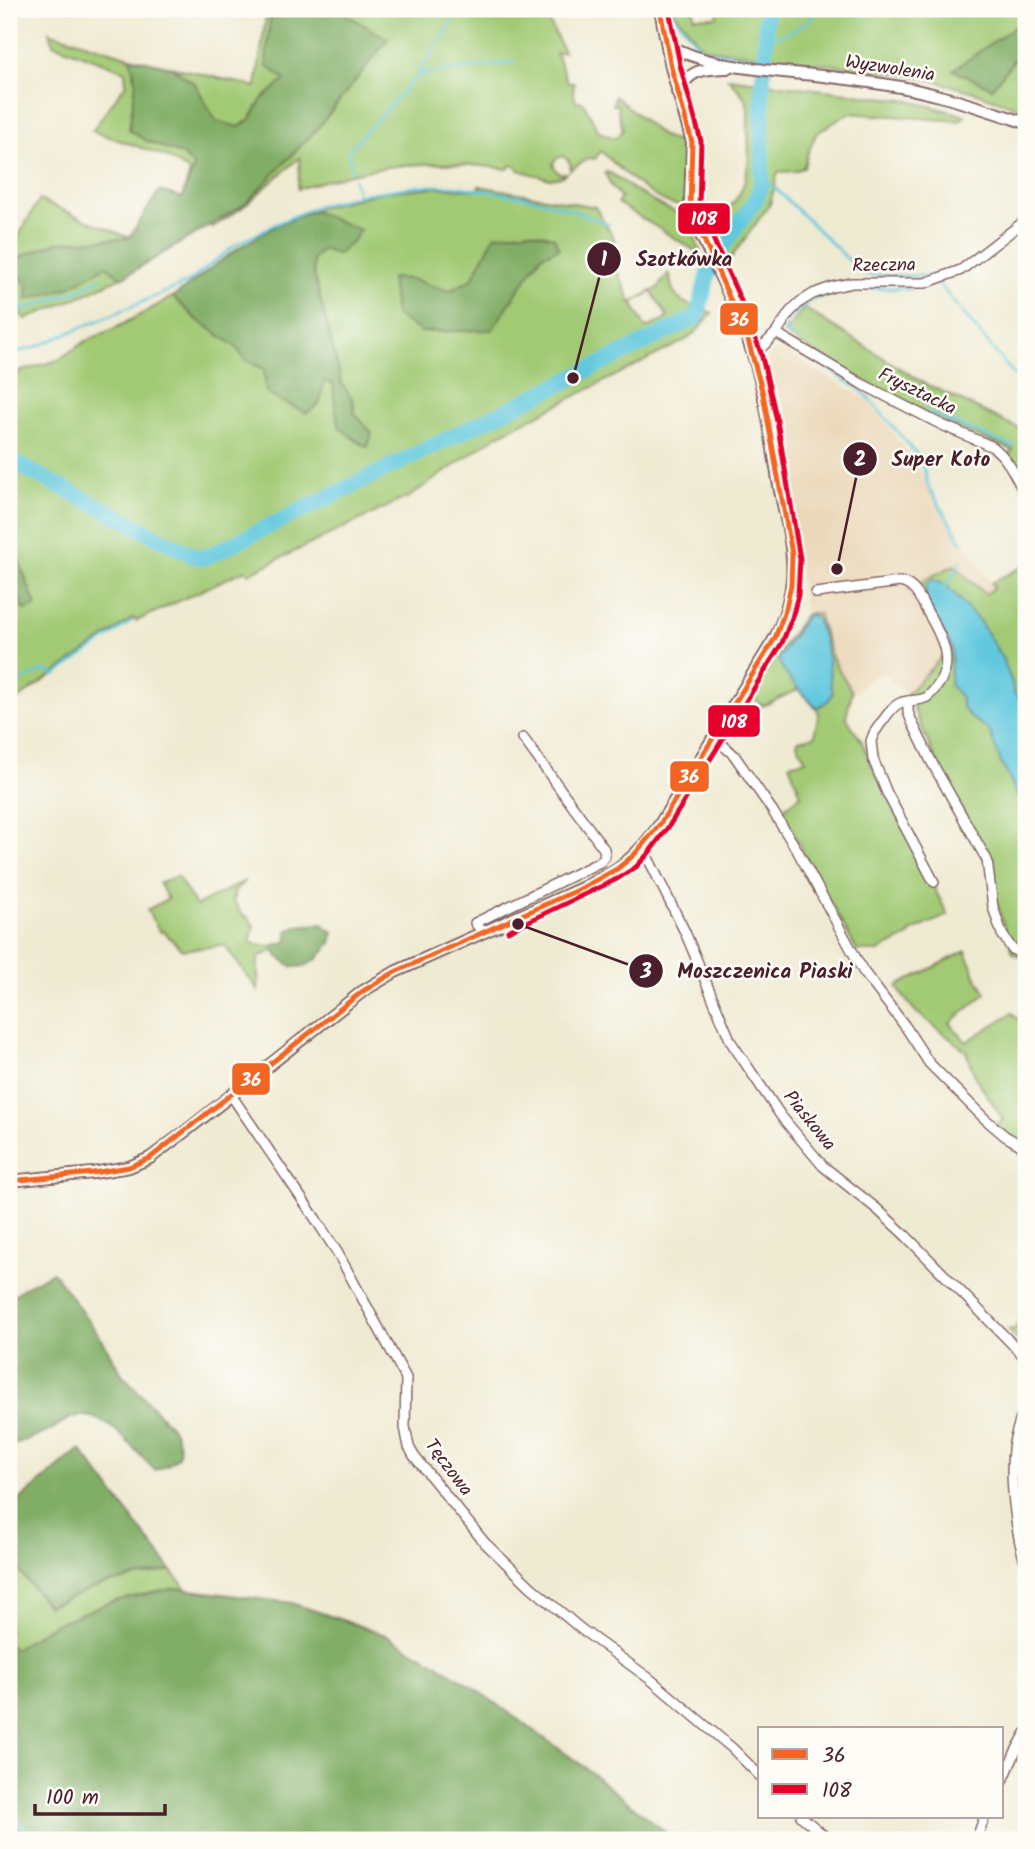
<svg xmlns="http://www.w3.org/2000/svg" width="1035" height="1849" viewBox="0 0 1035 1849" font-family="Kalam,sans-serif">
<rect width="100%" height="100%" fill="#fdfcf7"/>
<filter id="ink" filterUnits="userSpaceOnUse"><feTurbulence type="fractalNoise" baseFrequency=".0143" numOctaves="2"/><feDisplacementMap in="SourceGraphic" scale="14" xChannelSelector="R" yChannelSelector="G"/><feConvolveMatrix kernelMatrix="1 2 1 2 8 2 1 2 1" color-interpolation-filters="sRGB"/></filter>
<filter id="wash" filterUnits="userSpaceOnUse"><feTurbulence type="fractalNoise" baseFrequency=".00686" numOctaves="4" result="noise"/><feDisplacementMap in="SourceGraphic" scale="28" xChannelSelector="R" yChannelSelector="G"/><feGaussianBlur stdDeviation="1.57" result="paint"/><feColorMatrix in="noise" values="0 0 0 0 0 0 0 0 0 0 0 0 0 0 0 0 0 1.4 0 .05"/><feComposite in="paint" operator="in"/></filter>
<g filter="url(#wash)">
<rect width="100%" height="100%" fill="#efead2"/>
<path fill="#ebd8ba" d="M774,351H785L829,378L868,400L910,455L994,588L984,594L942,633L949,649L907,694L892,683L884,671L852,692L831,656L818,614L805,615L794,529L767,374L766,361Z"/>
<g fill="#a2ca75" stroke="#767450" stroke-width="2" fill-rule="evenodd">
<path d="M267,9H543L564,52L556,53L568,83H574L573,93L576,101L583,102L599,132L614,138L619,135L623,129L618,111V105H613L615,96L662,136L687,145L684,206C658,207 620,169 601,151L595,159L589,158L570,170C572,162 568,160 563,156L557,158L553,163L555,169L560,174L566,173L561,177L550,179L518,170L517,166L511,165L508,169C428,158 374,164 298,189L300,157L242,208L213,227L207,224C151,265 90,295 25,319L16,309L9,312V253L39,200L130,238L159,191L182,198L190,172L165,156L92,131L126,84L125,71L53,44L49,32L130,57L256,87Z"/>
<path d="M672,9H694V17H717L718,9H1026V110L971,91L916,76L716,50L702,47Z"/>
<path d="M728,78L911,101L966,116L959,121L849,113L816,134L807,155L804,167L796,171L778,172L770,204L728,262L724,260L709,231C742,198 752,181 748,133C747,123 750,108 746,100C742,92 733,85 728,78Z"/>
<path d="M607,172C616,175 623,182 631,188C649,199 666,210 687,216L700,251L699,253L619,204L618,202L621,198L610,184L605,173Z"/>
<path d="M479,186L595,207L615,240L602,244L607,246C613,266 624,283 631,303L658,288L668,274H670C670,303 689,305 712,313L697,331L686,340L498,435L406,499L405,498L248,574L245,570L136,621L133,618L9,705V375L58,360L86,341L118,327L178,294L277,225L322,207L382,192L436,187L478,190ZM651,291L668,317L661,322L646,328L632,303Z"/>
<path d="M804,308L922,382L1026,432V485L1008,454L1013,450C932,422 858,378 784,334Z"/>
<path d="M954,565L985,594L994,588L991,583L1026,565V959L1013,953L992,890L994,876L992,863L938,765L907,694L949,649L923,598L919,583Z"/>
<path d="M811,613H818L831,656L852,692L846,717L862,742L871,764L948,915L910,932L911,935L878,951H857L781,811L801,795L789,764L806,760L797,744L798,740L815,736V731L819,712L799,689L763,706L751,696L773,660L805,615Z"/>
<path d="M177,876L196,906L245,881L233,893L235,897L232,899L244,917L247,916L254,926L250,941L256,945L272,946L273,951L258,957V990L224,945L182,950L163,931L160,932L147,910L168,899L159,883Z"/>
<path d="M966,951L975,975L986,993L950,1023L966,1042L1012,1013L1026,1026V1159L992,1129L1003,1119L975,1077L966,1051L915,1011L902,995L897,986Z"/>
<path d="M1026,1303V1338L1024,1337L1026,1348L1008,1330L1016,1328Z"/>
<path d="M1026,1422V1540L1017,1472Z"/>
<path d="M9,1559L48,1606L104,1584L171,1570L186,1589L175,1588L110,1602L51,1626L15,1649L9,1644Z"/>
</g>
<g fill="#81ae66" stroke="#666648" stroke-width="2">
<path d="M271,9H346L347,15L388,39L318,128L245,204L122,278L106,266L68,288L27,300L28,286L17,272L19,257L58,242L129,238L159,191L182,198L194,167L183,155L147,141L129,130L136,82L130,57L173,68L195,84L216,121L239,127L251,118L262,99L285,80L266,65Z"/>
<path d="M1026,19V52L1014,60L992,88L953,70Z"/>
<path d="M313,211L360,230L353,241L337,255L323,249L313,259L314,274L342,384L353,400L355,414L372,433L368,447C356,443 351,435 340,428L335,406L333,384L324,381L320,403L307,413L276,399L266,392L264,369L245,360L236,347L196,319L173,297L235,250L277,225Z"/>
<path d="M529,231L554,237L559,248L541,256L492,330L422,332L395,315L391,278L411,279L449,291L472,279L495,235Z"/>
<path d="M9,534L36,606L25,610L9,584Z"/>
<path d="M322,924L333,932L331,943L317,959L305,966L293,967L277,956L276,951H273L272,946L288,941L287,931L296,926Z"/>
<path d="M53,1272L101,1338L122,1374L172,1428C186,1453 180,1461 155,1470C135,1452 109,1412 78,1416C68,1417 58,1426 49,1431C36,1437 22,1441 9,1446V1299L28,1285Z"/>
<path d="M80,1449L171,1570L104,1584L48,1606L9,1559V1509Z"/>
<path d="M175,1588L292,1603L383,1634L438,1664L474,1688L579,1763L675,1840H9V1644L15,1649L53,1625L110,1602Z"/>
</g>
<g fill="#61c8de" stroke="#567484" stroke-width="2">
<path d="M933,580L946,585L980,622L1002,658L1012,682L1014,694L1026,702V805L1019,797L1002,765L989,730L970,717L962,706L961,698L950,684L952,648L926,601V585Z"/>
<path d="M811,615L815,616C822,631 827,648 829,665C830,675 829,683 833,692L829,700L817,708C804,694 785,678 778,659L806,616Z"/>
</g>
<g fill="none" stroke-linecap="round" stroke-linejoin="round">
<g stroke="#61c8de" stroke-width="2.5">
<path d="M669,9L702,50L763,59"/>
<path d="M766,39C788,33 805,28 820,9"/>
<path d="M418,75L447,30L458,9"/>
<path d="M352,171L348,151L418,75L514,62"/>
<path d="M354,179L358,195"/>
<path d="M761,185L773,186L863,274L888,276H933"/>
<path d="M938,283L1026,389"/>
<path d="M11,314L80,290L101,277"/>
<path d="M791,319C820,282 869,288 911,289"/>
<path d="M787,324L784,332L795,339"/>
<path d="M9,354L33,348L187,283L234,246L272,226L317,206L364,194L419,186H455L530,198L566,208L608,224"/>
<path d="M828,369L856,387L865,394L921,459L928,486L962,543"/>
<path d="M926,412L1014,447"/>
<path d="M946,585L955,573L961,560"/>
<path d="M9,687L44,670L55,675L132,621"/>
<path d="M9,1808L32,1840"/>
</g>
<path stroke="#61c8de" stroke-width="16" d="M9,460L194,556L204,558L697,317L708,274L721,249L757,198L762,180V90L766,39V9"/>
</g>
</g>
<g filter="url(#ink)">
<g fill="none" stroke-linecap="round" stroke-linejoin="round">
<defs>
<g id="minor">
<path d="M776,333L860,383L942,425L993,447C1009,459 1017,479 1026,496"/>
<path d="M753,356L776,333L790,312L800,302L813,294L832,287L852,283H925L961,270L1026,220"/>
<path d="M816,593L900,582C916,585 921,601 928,613C941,635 955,661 938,685C935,689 931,694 927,697C919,702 908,699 900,703C892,706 887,716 881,723"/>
<path d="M908,701V712L912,722L931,761L987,860L993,907L1002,934L1012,949L1026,956"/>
<path d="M881,723L874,733L871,741L873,759L887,793L934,882"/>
<path d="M712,741L724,746L734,755L772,810L797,850L863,971L905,1026L929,1063L984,1118L1005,1136L1026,1148"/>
<path d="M642,848L649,860L685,932L731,1042L781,1116L823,1166L877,1209L906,1236L1026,1358"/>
<path d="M483,932L475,923L600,862L605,856L604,849L523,738"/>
<path d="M231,1095L315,1218L337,1252L406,1378L405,1427L409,1447L414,1456L485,1543L531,1587L581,1629L650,1679L732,1748L760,1776"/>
<path d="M1026,1405C1021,1417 1017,1430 1014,1442C1009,1474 1015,1534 1026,1564"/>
<path d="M1002,1783L1015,1753L1026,1733"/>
<path d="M801,1816L829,1840"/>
<path d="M976,1840L985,1816"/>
</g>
<g id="tertiary">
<path d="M667,44C706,67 757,69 802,74C828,76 855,80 882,84C932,91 978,107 1026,123"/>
<path d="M677,92C691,69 702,69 727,68"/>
<path d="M9,1181L93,1173L129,1167L150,1158L191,1127L363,991L395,972L582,888C620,869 635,859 660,824L775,638C784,618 791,599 792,577C794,547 785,515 779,486C771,438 765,386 748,340C732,298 711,258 693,218L690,208L692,142L671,67L660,9"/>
</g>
</defs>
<use href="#minor" stroke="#846665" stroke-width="12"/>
<use href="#tertiary" stroke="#846665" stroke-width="14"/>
<use href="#minor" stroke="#fff" stroke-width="9"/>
<use href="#tertiary" stroke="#fff" stroke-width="10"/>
<defs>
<path id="bus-1" d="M9,1181L93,1173L129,1167L150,1158L363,991L395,972L582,888L617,869L634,855L660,824L775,638L786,608L791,585L792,554L763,394L748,340L690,208L692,142L671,67L660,9"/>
<path id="bus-2" d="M508,931L617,879L636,867L648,854L669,826L782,643L792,618L798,595L800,559L777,421L761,353L741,301L699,207L701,141L680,65L669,9"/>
</defs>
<use href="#bus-1" stroke="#fdfcf7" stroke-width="10"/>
<use href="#bus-2" stroke="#fdfcf7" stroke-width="10"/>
<use href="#bus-1" stroke="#f26522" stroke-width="5"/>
<use href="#bus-2" stroke="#e4002b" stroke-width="5"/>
</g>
</g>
<g text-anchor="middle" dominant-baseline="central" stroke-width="5" stroke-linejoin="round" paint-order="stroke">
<g font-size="19" fill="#4a1f2b" stroke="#fdfcf7">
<text transform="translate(890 69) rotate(9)">Wyzwolenia</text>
<text transform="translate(884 266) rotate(-1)">Rzeczna</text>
<text transform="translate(917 392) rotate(26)">Frysztacka</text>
<text transform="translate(809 1121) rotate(51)">Piaskowa</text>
<text transform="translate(448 1468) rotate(53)">Tęczowa</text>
</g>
</g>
<path fill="none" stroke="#4a1f2b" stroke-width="2.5" d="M573 378L604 259M837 569L860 459M518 924L646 971"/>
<g fill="#4a1f2b" stroke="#fdfcf7" stroke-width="2.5">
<circle cx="573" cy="378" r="7"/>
<circle cx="837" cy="569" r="7"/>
<circle cx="518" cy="924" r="7"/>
<circle cx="604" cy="259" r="18"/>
<circle cx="860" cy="459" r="18"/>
<circle cx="646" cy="971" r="18"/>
</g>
<g font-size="21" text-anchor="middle" font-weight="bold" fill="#fff">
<text x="604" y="266">1</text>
<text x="860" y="466">2</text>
<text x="646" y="978">3</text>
</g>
<g font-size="21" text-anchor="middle" font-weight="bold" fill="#4a1f2b" stroke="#fdfcf7" stroke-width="5" stroke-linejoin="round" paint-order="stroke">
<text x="684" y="266">Szotkówka</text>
<text x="941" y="466">Super Koło</text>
<text x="765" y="978">Moszczenica Piaski</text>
</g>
<g stroke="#fdfcf7" stroke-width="2.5">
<rect x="677" y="202" width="54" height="33" rx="7" fill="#e4002b"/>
<rect x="719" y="302" width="40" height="34" rx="7" fill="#f26522"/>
<rect x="707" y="704" width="54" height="34" rx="7" fill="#e4002b"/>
<rect x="669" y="760" width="41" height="33" rx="7" fill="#f26522"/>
<rect x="231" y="1062" width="40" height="34" rx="7" fill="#f26522"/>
</g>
<g font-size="19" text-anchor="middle" font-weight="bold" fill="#fff">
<text x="704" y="225">108</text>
<text x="739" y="326">36</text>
<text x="734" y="728">108</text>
<text x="689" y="783">36</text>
<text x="251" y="1086">36</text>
</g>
<rect width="1035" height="1849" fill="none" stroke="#fdfcf7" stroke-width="35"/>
<rect x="758" y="1727" width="245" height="91" fill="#fdfcf7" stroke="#b5a4a5" stroke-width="2"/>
<rect x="772" y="1749" width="35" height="10" fill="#f26522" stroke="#b5a4a5" stroke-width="2"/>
<text x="822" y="1762" font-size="21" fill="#4a1f2b">36</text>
<rect x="772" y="1784" width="35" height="10" fill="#e4002b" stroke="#b5a4a5" stroke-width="2"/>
<text x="822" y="1797" font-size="21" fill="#4a1f2b">108</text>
<path d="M35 1804v10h130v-10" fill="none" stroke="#4a1f2b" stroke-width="3.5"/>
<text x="46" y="1804" font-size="21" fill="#4a1f2b" stroke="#fdfcf7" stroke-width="5" paint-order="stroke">100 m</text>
</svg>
